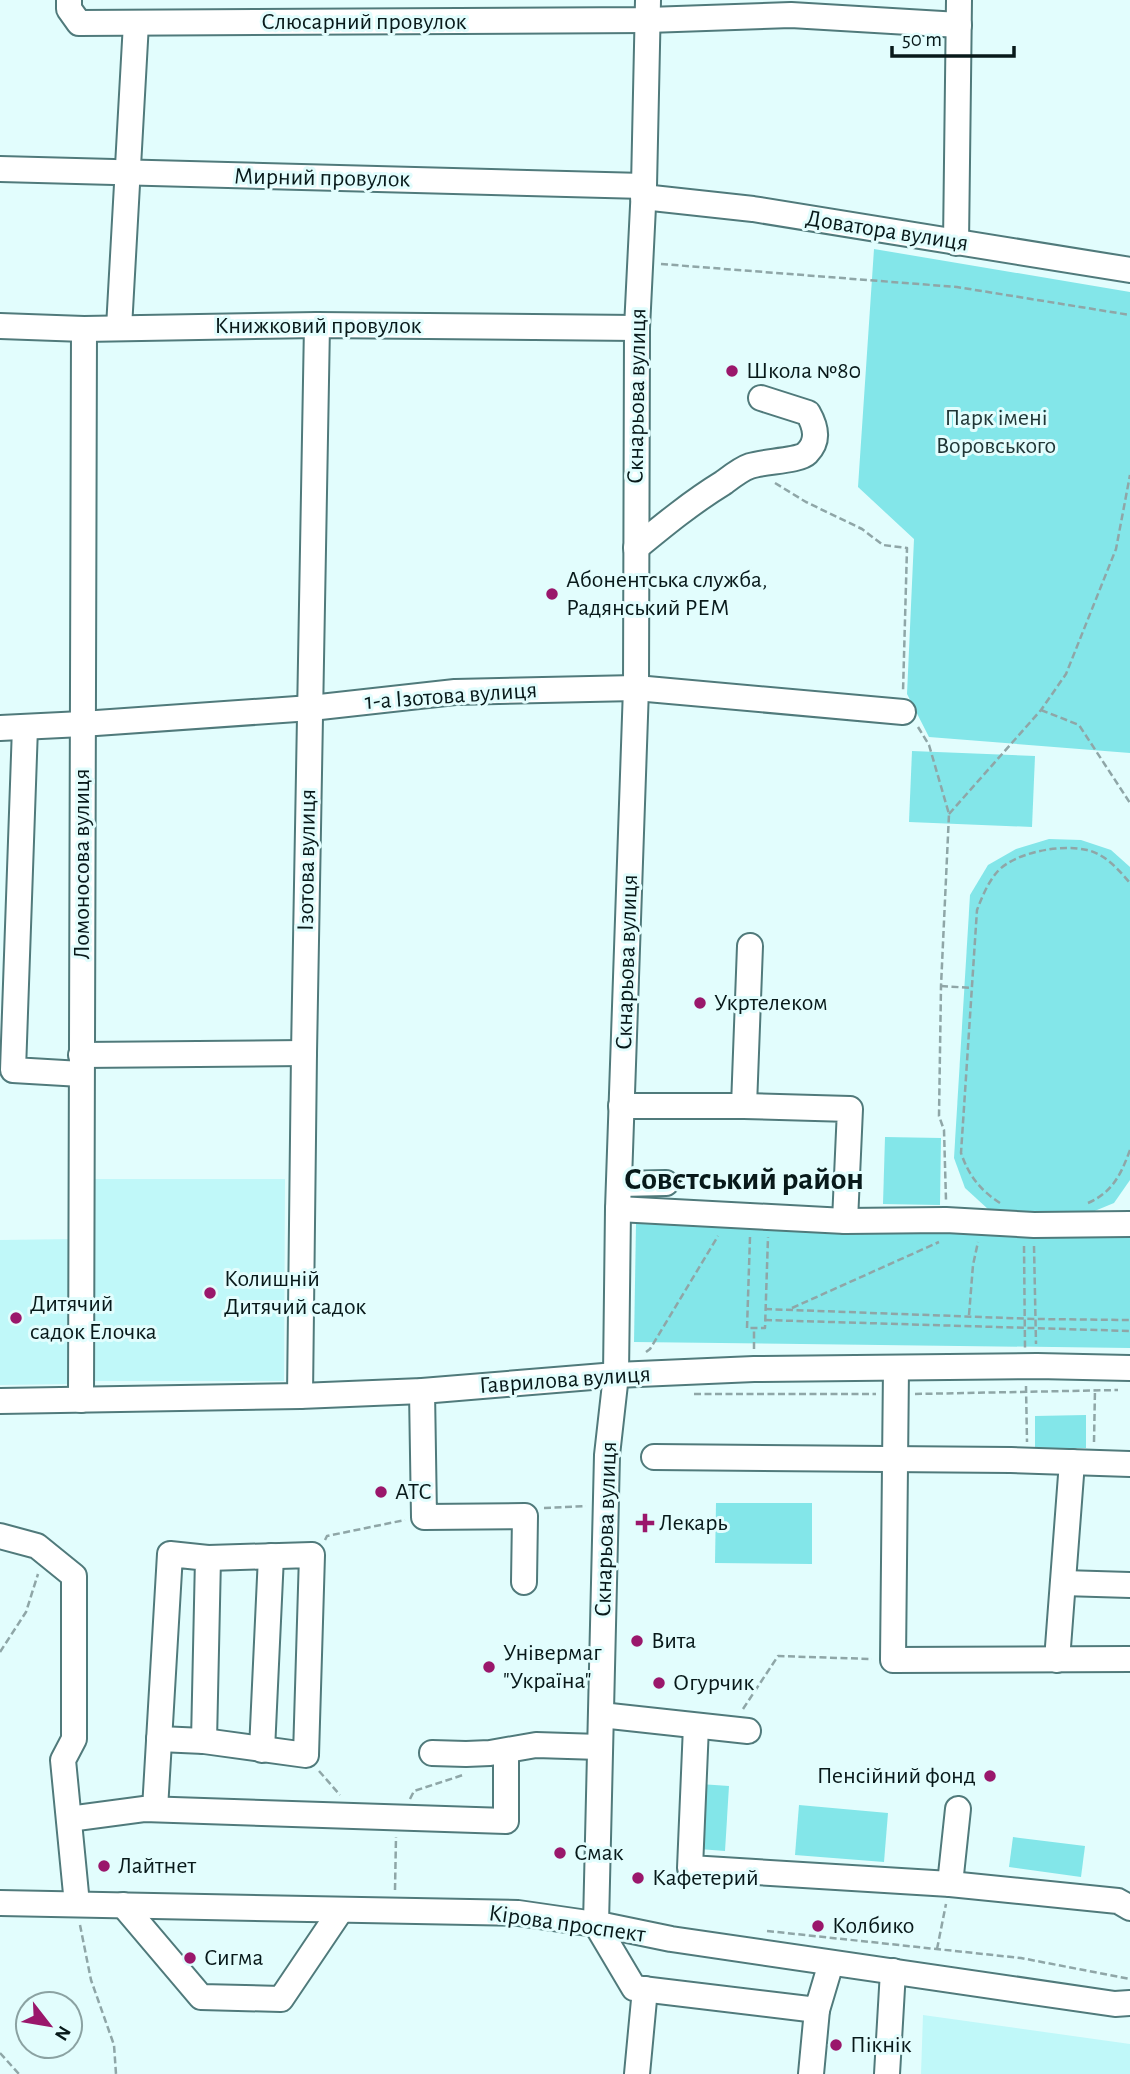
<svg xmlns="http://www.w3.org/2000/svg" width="1130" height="2074" viewBox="0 0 1130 2074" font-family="'Alegreya Sans',sans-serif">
<rect width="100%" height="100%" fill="#e2fdfd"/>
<g fill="#c0f8f9">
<path d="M85,1179H285L284,1381H84Z"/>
<path d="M71,1239L72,1384L0,1385V1240Z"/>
<path d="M923,2015L1130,2044V2074H921Z"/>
</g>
<g fill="#83e6e9">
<path d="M874,249L1130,292V753L929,737L907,694L914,539L858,487Z"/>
<path d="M912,751L1035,756L1032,827L909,822Z"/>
<path d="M1049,839L1081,840L1111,850L1130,867V1180L1114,1203L1080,1217L989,1210L965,1188L954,1158L970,895L988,865L1016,849Z"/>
<path d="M885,1137L941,1138L940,1205L883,1204Z"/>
<path d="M636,1224L1130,1231V1348L634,1342Z"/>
<path d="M1086,1415V1448H1035V1416Z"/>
<path d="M716,1503H812V1564L715,1563Z"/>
<path d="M700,1784L729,1786L725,1851L699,1849Z"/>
<path d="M799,1805L888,1813L884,1862L795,1855Z"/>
<path d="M1013,1837L1085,1846L1081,1877L1009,1867Z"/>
</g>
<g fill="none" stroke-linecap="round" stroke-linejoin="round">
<defs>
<g id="minor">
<path d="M69,0V9L79,23L648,20L791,15L959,25"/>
<path d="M648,0L644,186L637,328L636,688L618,1209L616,1375L607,1455L596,1924L634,1988L817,2010L831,1963"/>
<path d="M0,169L644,186"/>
<path d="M643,197L753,209L1130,270"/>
<path d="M956,243L959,0"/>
<path d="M0,326L84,329L317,325L637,328"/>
<path d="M119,328L136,23"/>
<path d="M636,548C664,525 692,502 723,483C731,477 741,469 750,466C765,461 799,461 807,453C819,441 816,427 808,413L761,398"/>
<path d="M25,727L13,1070L81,1074"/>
<path d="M0,728L82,724L311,708L455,692L636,688L903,712"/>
<path d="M81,1055L304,1053"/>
<path d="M621,1106H744L850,1109L845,1221"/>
<path d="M744,1106L750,946"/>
<path d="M619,1184L666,1183"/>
<path d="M618,1209L845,1221L946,1220L1034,1225L1130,1224"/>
<path d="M896,1368L893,1660L1130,1659"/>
<path d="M422,1391L424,1517L525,1516L524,1582"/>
<path d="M300,1396L304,1053L317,325"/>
<path d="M81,1400L84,329"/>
<path d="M0,1401L300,1396L422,1391L616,1375L754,1369L1037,1366L1130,1368"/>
<path d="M654,1457L1011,1460L1130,1464"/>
<path d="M0,1536L37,1546L74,1576V1739L63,1760L77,1904"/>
<path d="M1063,1583L1130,1585"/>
<path d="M1057,1660L1072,1462"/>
<path d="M601,1715L748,1731"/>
<path d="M696,1726L690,1868L950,1884L1118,1901L1130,1908"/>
<path d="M159,1739L204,1741L306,1755L312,1555L208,1558"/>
<path d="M262,1750L271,1556"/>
<path d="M432,1753L466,1754L490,1753L536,1745L600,1747"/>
<path d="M155,1809L170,1554L208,1558L204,1741"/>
<path d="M69,1819L144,1809L506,1821V1751"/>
<path d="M950,1884L958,1809"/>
<path d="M0,1903L518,1913L608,1926L671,1939L1115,2004L1130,2003"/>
<path d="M123,1905L201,1997L281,1999L341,1910"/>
<path d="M637,2074L645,1989"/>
<path d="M811,2074L817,2010"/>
<path d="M887,2074L893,1971"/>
</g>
</defs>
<use href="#minor" stroke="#507a7b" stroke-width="28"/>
<g stroke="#8fa6a7" stroke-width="2.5" stroke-dasharray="7 3.5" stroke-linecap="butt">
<path d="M661,264L957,287L1130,315"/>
<path d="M775,483L806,502L862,529L883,545L907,548L903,692"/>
<path d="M1041,710L1079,725L1130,803"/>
<path d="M918,727L929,745L949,814L941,986L939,1116L944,1130L946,1200"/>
<path d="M949,814L1041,710L1066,674L1116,549L1130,475"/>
<path d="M941,986L972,988"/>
<path d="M1000,1203C980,1190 969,1176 961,1153L977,910C982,897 988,882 998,871C1016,852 1061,844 1087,850C1105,854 1118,869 1130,883"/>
<path d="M1088,1203C1113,1192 1121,1174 1130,1150"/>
<path d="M750,1237L747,1328H765L768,1237"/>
<path d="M1024,1246L1025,1348"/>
<path d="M1034,1246L1036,1344"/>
<path d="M792,1308L939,1242"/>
<path d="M765,1309L1035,1319L1130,1320"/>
<path d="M969,1315L973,1265L978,1242"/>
<path d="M765,1320L1130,1331"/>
<path d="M754,1349V1328"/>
<path d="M646,1352L650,1349L718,1236"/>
<path d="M1026,1386L1027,1442"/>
<path d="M694,1394H876"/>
<path d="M915,1394L1118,1390"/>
<path d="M1094,1442L1095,1389"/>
<path d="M544,1508L586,1506"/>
<path d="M325,1540L327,1536L405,1520"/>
<path d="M0,1652L26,1612L38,1574"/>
<path d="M743,1709L778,1656L872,1659"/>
<path d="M319,1771L340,1795"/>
<path d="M410,1799L414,1791L463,1775"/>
<path d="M395,1890L396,1837"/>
<path d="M80,1925L91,1980L114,2045L116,2074"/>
<path d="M767,1931L1021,1958L1130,1979"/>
<path d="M937,1949L946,1904"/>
<path d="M0,2053L19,2074"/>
</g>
<use href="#minor" stroke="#fff" stroke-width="24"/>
</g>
<g fill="#9a176b" stroke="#e2fdfd" stroke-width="2.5">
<circle cx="732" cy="371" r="7"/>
<circle cx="552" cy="594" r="7"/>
<circle cx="700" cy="1003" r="7"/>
<circle cx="210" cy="1293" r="7"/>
<circle cx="16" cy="1318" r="7"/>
<circle cx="381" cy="1492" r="7"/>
<path d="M641.5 1512.5h7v7h7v7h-7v7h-7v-7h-7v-7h7z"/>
<circle cx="637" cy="1641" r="7"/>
<circle cx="489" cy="1667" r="7"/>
<circle cx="659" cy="1683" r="7"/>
<circle cx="990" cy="1776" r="7"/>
<circle cx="560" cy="1853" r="7"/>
<circle cx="104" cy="1866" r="7"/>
<circle cx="638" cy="1878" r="7"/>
<circle cx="818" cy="1926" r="7"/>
<circle cx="190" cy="1958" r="7"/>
<circle cx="836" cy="2045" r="7"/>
</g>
<g text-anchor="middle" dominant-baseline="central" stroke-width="6" stroke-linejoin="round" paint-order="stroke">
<g font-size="24" fill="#08191a" stroke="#e2fdfd">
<text x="364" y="22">Слюсарний провулок</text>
<text transform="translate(322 178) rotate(1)">Мирний провулок</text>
<text transform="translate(887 231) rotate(9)">Доватора вулиця</text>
<text x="318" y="326">Книжковий провулок</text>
<text transform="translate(637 396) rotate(-89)">Скнарьова вулиця</text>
<text transform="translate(451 696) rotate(-4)">1-а Ізотова вулиця</text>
<text transform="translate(307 860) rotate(-89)">Ізотова вулиця</text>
<text transform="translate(82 864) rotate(-90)">Ломоносова вулиця</text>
<text transform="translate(627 962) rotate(-88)">Скнарьова вулиця</text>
<text transform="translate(565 1380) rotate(-4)">Гаврилова вулиця</text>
<text transform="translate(606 1529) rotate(-88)">Скнарьова вулиця</text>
<text transform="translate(567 1924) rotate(8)">Кірова проспект</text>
</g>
<g font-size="24" fill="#08191a" stroke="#e2fdfd" text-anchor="start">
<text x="746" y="371">Школа №80</text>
<text x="566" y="580">Абонентська служба,<tspan x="566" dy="28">Радянський РЕМ</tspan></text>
<text x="714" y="1003">Укртелеком</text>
<text x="224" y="1279">Колишній<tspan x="224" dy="28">Дитячий садок</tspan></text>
<text x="30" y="1304">Дитячий<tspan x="30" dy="28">садок Елочка</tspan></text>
<text x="395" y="1492">АТС</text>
<text x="659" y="1523">Лекарь</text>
<text x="651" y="1641">Вита</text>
<text x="503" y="1653">Універмаг<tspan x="503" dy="28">"Україна"</tspan></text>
<text x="673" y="1683">Огурчик</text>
<text x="976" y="1776" text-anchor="end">Пенсійний фонд</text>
<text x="574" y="1853">Смак</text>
<text x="118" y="1866">Лайтнет</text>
<text x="652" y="1878">Кафетерий</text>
<text x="832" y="1926">Колбико</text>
<text x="204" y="1958">Сигма</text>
<text x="850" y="2045">Пікнік</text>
</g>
<g font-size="24" fill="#1f3535" stroke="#e2fdfd">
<text x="996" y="418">Парк імені<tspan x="996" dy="28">Воровського</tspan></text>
</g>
<g font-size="32" font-weight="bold" fill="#08191a" stroke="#e2fdfd">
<text x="744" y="1179">Совєтський район</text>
</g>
</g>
<g transform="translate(49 2025) rotate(121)"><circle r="33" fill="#e2fdfd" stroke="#8ba2a2" stroke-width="2"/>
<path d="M0-5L12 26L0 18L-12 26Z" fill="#9a176b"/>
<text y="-10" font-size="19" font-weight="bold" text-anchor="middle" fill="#08191a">N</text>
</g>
<path d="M892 46v10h122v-10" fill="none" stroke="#08191a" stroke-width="3.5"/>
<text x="902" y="46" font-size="21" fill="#08191a" stroke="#e2fdfd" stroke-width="5" paint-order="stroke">50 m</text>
</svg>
